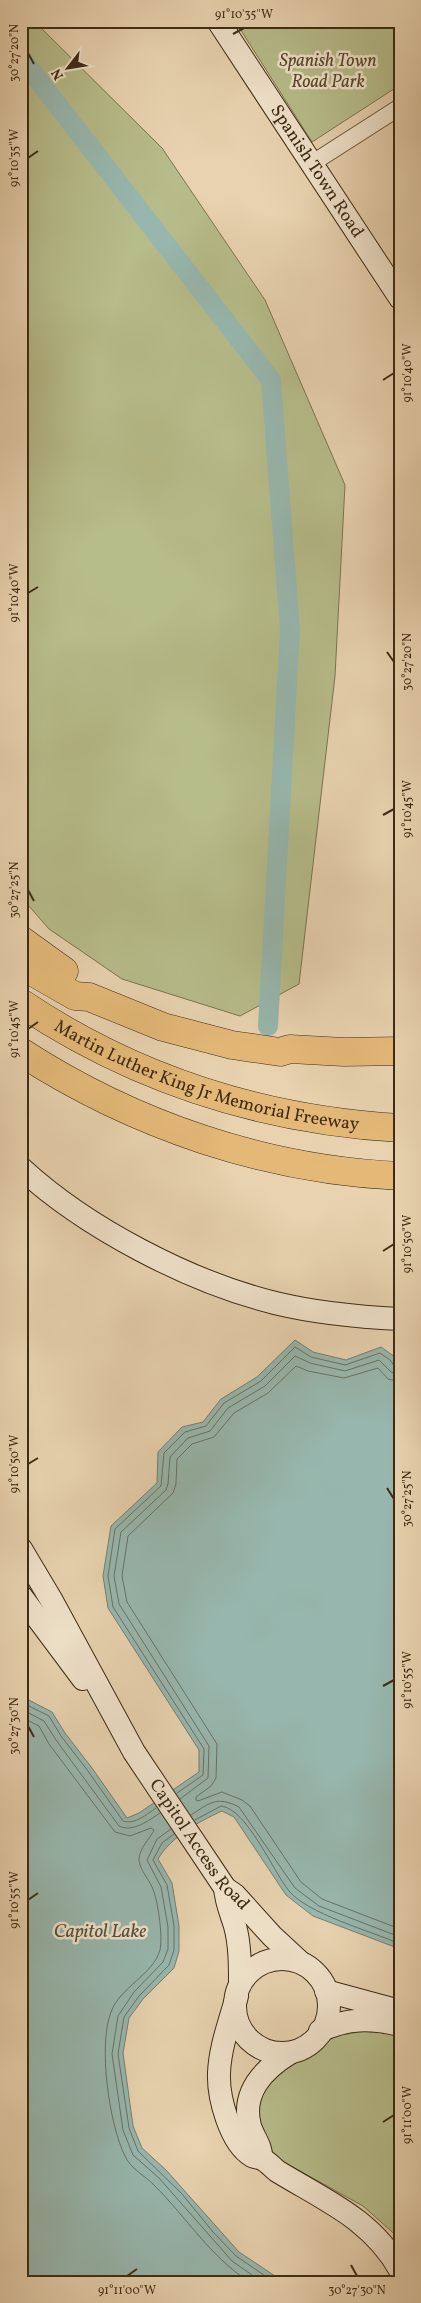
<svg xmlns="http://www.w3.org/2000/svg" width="421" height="2303" viewBox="0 0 421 2303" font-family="Vollkorn,serif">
<rect width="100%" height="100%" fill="#e8d2af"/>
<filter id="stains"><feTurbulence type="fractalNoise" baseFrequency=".004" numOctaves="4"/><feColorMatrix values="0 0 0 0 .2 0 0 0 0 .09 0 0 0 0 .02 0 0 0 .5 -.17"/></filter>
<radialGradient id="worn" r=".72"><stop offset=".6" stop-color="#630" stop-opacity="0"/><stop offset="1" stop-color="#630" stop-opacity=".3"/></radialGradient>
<g fill="#b6bc8a" stroke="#7a7450">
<path d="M21,21H34L162,148L265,300L345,485L335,676L299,984L240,1016L122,979L49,929L21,897Z"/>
<path d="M235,21H400V85L312,142Z"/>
<path d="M344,2030L400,2032V2239L363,2206L282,2161C255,2140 258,2125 259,2094L291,2061L306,2056L331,2036Z"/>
</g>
<path fill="#97b7ae" stroke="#737f71" d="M295,1340L313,1352L346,1360L381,1347L395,1357L400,1367V1949L313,1916L286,1895L234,1817L222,1811C198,1822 171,1837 158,1859L172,1883L179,1926V1951L174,1968L143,1999L129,2018L123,2053L133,2126L142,2148L166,2170L239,2252L284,2282H21V1696L52,1712L65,1733L92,1768L127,1818L139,1813L199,1772V1750L108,1608L103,1576L111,1526L157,1483L158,1452L182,1427L203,1422L221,1399L257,1377Z"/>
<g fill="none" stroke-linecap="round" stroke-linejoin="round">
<g stroke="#6a7162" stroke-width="1">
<path d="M400,1382L388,1379L378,1368L344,1378L308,1371L296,1366L268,1393L234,1413L214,1437L192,1444L177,1459L176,1484L173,1493L128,1536L122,1576L127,1602L217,1744L216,1778L211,1786L196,1797V1800L198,1801L222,1792L242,1800L250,1806L301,1882L322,1899L400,1929"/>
<path d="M21,1702L49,1716L61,1736L88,1771L123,1821C135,1825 147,1814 156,1808"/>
<path d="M21,1709L44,1721L56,1740L119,1826C133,1833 149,1820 160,1813"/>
<path d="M21,1717L39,1726L49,1744L115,1832L130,1836L151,1828L154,1830C150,1839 139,1848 139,1860C140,1870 148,1878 152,1887C158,1899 163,1937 160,1950C153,1975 120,1987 111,2012C98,2045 109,2124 125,2156C130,2168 145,2176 154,2185C188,2219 208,2254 249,2282"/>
<path d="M177,1793L203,1775L204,1749L113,1607L108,1576L115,1529L161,1486L164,1453L185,1432L206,1426L224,1403L261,1381L295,1347L311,1357L345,1365L380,1353L390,1360L395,1367L400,1368"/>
<path d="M180,1799L208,1778L209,1746L119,1604L114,1576L121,1532L166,1490L168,1484L170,1457L188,1438L210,1431L228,1408L265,1386L295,1356L310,1363L345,1371L379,1360L391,1372L400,1375"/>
<path d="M191,1815C211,1802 217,1796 239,1807L295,1888L319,1906L400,1937"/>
<path d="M195,1820L221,1806C247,1809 273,1871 289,1891C308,1914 371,1931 400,1944"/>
<path d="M171,1829L157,1839L147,1860L161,1887L168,1927V1949L163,1962L134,1992L118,2016L112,2054L123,2130L133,2155L159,2178L232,2261L262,2282"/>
<path d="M174,1834L162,1843L153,1860L167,1885L174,1926V1950L169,1965L139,1996L124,2017L118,2054L129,2128L138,2151L182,2194L213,2232L236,2256L274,2282"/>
</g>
<path stroke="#97b7ae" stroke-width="20" d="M21,58L271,380L290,630L268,1026"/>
<defs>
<path id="street" d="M311,164L400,107"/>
<g id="secondary">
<path id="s1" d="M218,21L400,298"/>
<path d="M21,1168C86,1228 190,1282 275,1303C316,1313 358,1317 400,1319"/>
<path id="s2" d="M21,1549L52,1601L134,1752L225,1888L235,1895L272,1936L299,1961"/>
<path d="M21,1596L83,1679"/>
<path d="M225,1888C226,1902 231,1913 235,1926C240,1944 240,1965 240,1984"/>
<circle cx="282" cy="2006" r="47"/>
<path d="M326,1991L400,2011"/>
<path d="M237,1996C230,2021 220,2047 219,2073C218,2097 230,2143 252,2156C255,2158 259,2157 262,2159C268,2162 272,2167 277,2171C324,2200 372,2219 400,2270"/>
<path d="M320,2031C347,2018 371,2018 400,2025"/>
<path d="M261,2158C262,2146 253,2137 250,2126C241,2092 264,2069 290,2053"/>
</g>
<g id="highway">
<path d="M21,940L64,971"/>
<path d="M21,965L75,996L89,997L163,1027L232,1045L280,1052L290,1049L344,1052L400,1051"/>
<path id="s3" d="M21,1003C136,1080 262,1120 400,1128"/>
<path d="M21,1052C134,1125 265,1170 400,1176"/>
</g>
</defs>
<use href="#street" stroke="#68553c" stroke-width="18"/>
<use href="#secondary" stroke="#3d2b15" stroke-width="24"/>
<use href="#highway" stroke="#3d2b15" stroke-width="29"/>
<use href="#street" stroke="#f0e2cb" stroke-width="16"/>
<use href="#secondary" stroke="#f0e2cb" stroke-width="22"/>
<use href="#highway" stroke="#e4b978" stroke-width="28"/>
</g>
<path fill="none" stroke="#3d2b15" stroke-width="2" d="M233,34L244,28M28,53L34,64M28,158L38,151M383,380L394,373M28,593L38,587M387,652L394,662M383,815L394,809M28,890L34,901M28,1029L38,1022M383,1251L394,1244M28,1464L38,1458M387,1488L394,1499M383,1686L394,1680M28,1726L34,1737M28,1900L38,1893M383,2122L394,2115M351,2265L357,2276M127,2276L137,2269"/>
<g text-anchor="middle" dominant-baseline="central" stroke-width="5" stroke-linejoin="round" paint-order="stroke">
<g font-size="18" font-style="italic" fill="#55482c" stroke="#f0e2cb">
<text x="328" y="61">Spanish Town<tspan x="328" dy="21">Road Park</tspan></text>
</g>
<g font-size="18" fill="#3d2b15" stroke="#f0e2cb">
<text stroke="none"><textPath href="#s1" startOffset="180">Spanish Town Road</textPath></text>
<text stroke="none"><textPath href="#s3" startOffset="202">Martin Luther King Jr Memorial Freeway</textPath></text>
<text stroke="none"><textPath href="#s2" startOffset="346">Capitol Access Road</textPath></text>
</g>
<g font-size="19" font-style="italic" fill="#544e3b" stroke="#f0e2cb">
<text x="100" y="1932">Capitol Lake</text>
</g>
</g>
<rect width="421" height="2303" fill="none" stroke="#e8d2af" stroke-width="55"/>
<g transform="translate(68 68) rotate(239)" stroke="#f0e2cb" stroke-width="4" paint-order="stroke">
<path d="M0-4L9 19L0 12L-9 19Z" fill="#3d2b15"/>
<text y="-8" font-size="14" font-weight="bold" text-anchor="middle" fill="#3d2b15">N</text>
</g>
<rect x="28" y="28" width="366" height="2248" fill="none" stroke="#3d2b15" stroke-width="2"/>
<g font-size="12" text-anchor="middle" fill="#3d2b15">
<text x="244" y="18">91°10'35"W</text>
<text transform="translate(14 53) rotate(-90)" y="4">30°27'20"N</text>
<text transform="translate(14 158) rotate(-90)" y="4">91°10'35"W</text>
<text transform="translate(407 373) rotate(-90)" y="4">91°10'40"W</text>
<text transform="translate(14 593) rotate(-90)" y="4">91°10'40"W</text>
<text transform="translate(407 662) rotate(-90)" y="4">30°27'20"N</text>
<text transform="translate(407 809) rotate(-90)" y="4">91°10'45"W</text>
<text transform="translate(14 890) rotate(-90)" y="4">30°27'25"N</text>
<text transform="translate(14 1029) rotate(-90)" y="4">91°10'45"W</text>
<text transform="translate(407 1244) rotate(-90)" y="4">91°10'50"W</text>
<text transform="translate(14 1464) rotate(-90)" y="4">91°10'50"W</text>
<text transform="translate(407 1499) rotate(-90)" y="4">30°27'25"N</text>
<text transform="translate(407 1680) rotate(-90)" y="4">91°10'55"W</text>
<text transform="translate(14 1726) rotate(-90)" y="4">30°27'30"N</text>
<text transform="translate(14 1900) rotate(-90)" y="4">91°10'55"W</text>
<text transform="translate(407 2115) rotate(-90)" y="4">91°11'00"W</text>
<text x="127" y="2294">91°11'00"W</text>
<text x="357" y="2294">30°27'30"N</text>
</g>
<rect width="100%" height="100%" filter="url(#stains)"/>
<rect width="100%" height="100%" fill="url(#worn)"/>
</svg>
